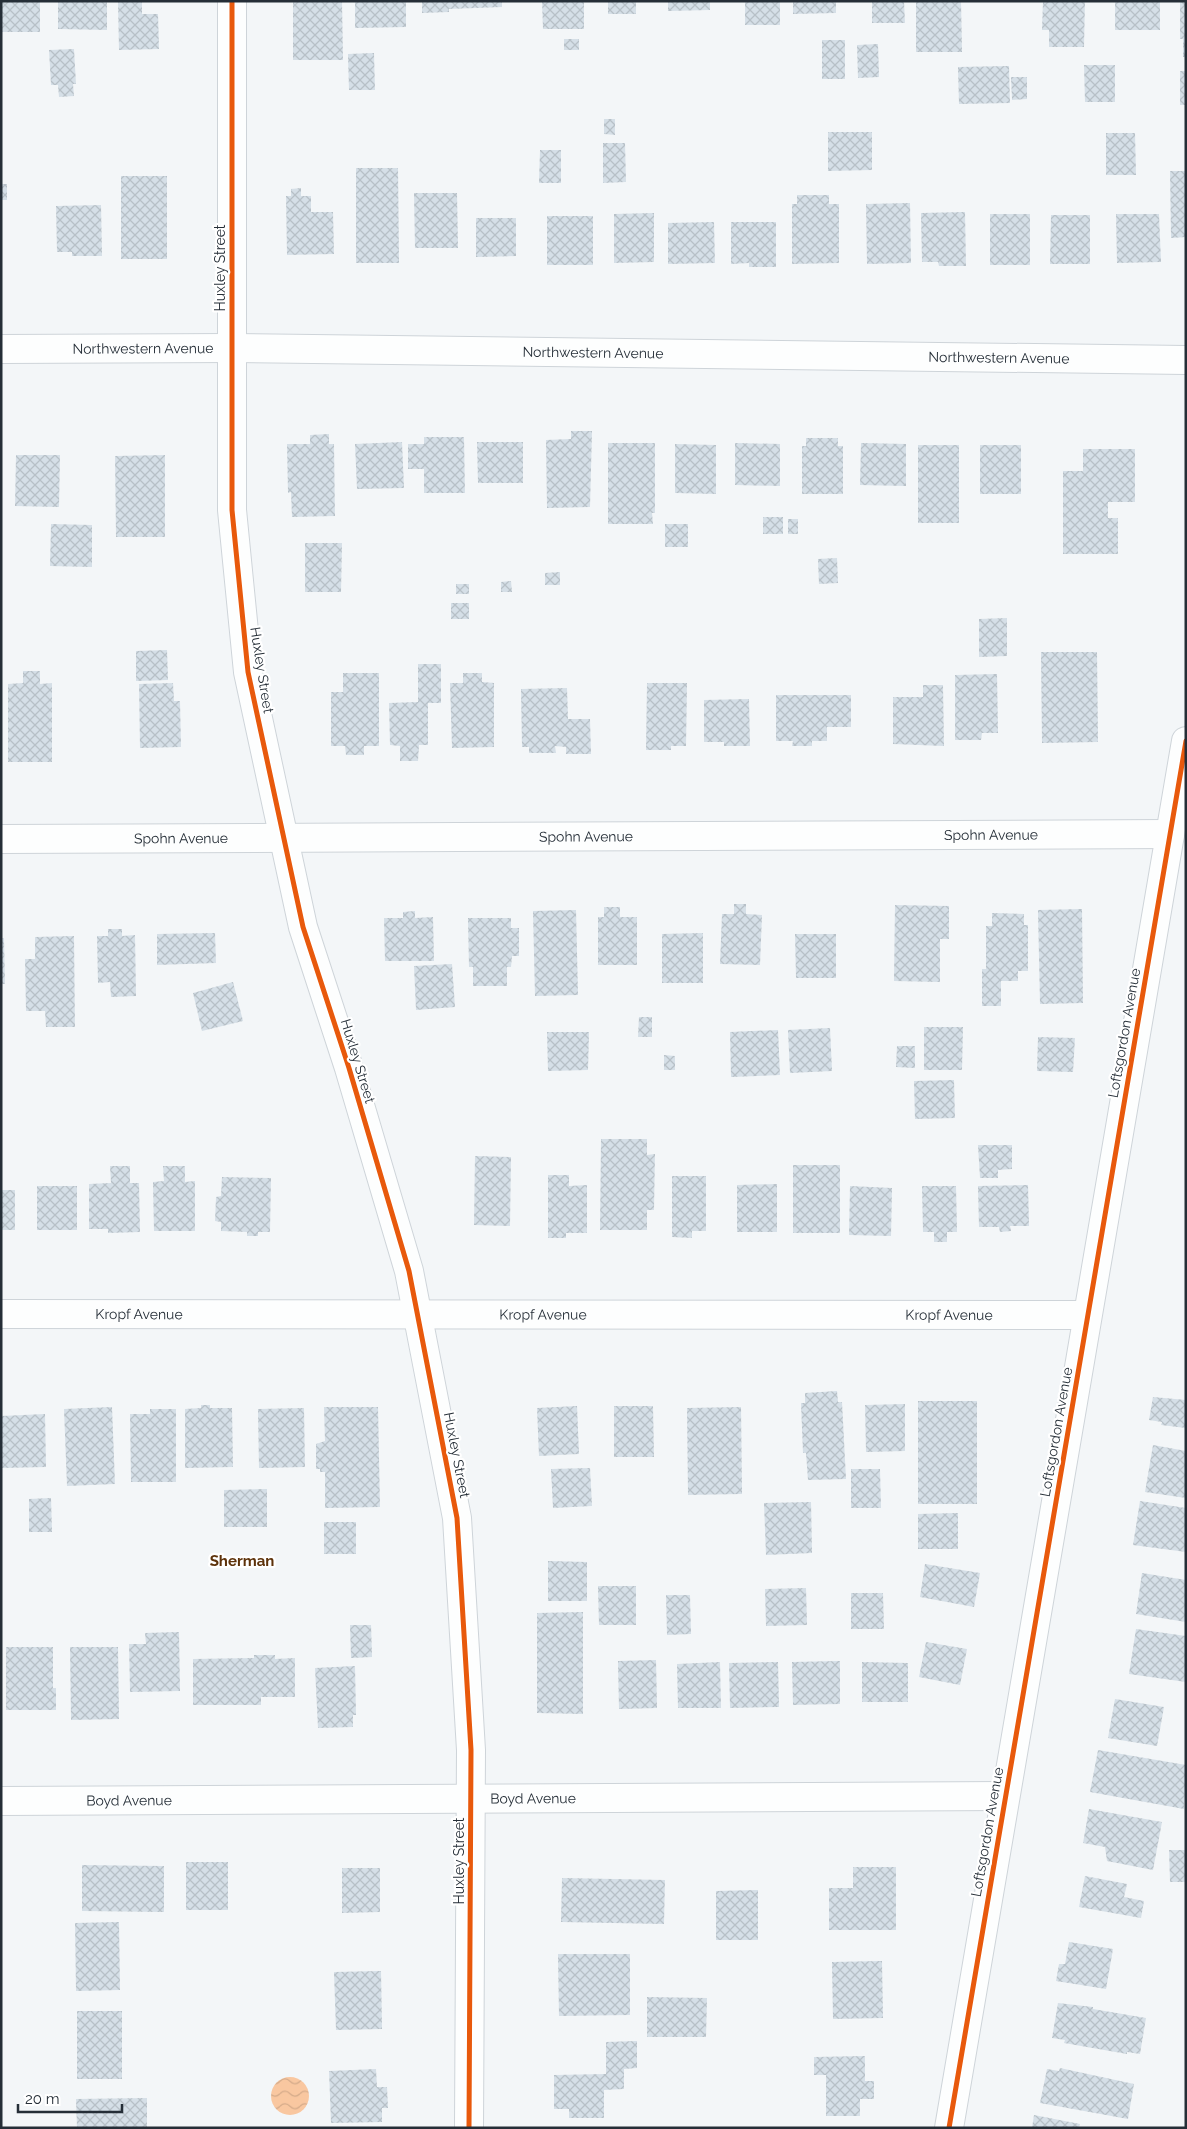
<svg xmlns="http://www.w3.org/2000/svg" width="1187" height="2129" viewBox="0 0 1187 2129" font-family="Raleway,sans-serif">
<defs>
<pattern id="water-waves" width="16" height="10" patternUnits="userSpaceOnUse" patternTransform="scale(1.25)"><rect width="16" height="10" fill="#f9c7a0"/><path d="M0 5q4-4 8 0t8 0" fill="none" stroke="#d5ab8a"/></pattern>
<pattern id="building-cross-hatch" width="8" height="8" patternUnits="userSpaceOnUse" patternTransform="scale(1.25)"><rect width="8" height="8" fill="#d5dfe7"/><path d="M0 0l8 8M0 8l8-8" fill="none" stroke="#b7c0c7"/></pattern>
</defs>
<rect width="100%" height="100%" fill="#f3f6f8"/>
<circle fill="url(#water-waves)" cx="290" cy="2096" r="19"/>
<g fill="url(#building-cross-hatch)">
<rect x="1" y="1" width="39" height="31"/>
<path d="M58,1H107V30L58,29Z"/>
<path d="M118,1H142V14H158L159,49L119,50Z"/>
<path d="M293,1H342L343,60H293Z"/>
<path d="M355,1H406V27L355,28Z"/>
<path d="M422,1H502V7L449,9V12L422,13Z"/>
<path d="M542,1H584V29H543Z"/>
<rect x="608" y="1" width="28" height="13"/>
<path d="M668,1H710V10L668,11Z"/>
<rect x="745" y="1" width="35" height="24"/>
<path d="M793,1H836V13L793,14Z"/>
<path d="M872,1H904L905,23H872Z"/>
<path d="M916,1H961L962,52H916Z"/>
<path d="M1043,1H1085L1084,47H1049V30H1042Z"/>
<rect x="1115" y="1" width="45" height="29"/>
<path d="M1180,1H1186V57H1183V39H1180Z"/>
<rect x="564" y="39" width="15" height="11"/>
<rect x="822" y="40" width="23" height="39"/>
<path d="M878,44L879,77L858,78L857,45Z"/>
<path d="M74,49L76,84H73L74,96L59,97L58,85H51L49,50Z"/>
<path d="M374,53L375,90H349L348,54Z"/>
<path d="M1084,65H1115V102H1085Z"/>
<path d="M1009,66L1010,103L959,104L958,67Z"/>
<rect x="1180" y="71" width="6" height="34"/>
<path d="M1011,77H1027V99L1012,100Z"/>
<path d="M604,119H615V135L604,134Z"/>
<path d="M828,132H872V170L828,171Z"/>
<path d="M1106,133H1135L1136,175H1106Z"/>
<path d="M603,143H625L626,182L603,183Z"/>
<path d="M540,150H561V183H539Z"/>
<path d="M356,168H398L399,263H356Z"/>
<path d="M1170,171H1186V237L1171,238Z"/>
<rect x="121" y="176" width="46" height="83"/>
<rect x="1" y="184" width="6" height="16"/>
<path d="M301,188V196H311V212H333L334,254L287,255L286,196H291V189Z"/>
<path d="M414,193H457L458,248H415Z"/>
<path d="M797,195H829V204H839V263L792,264V204H797Z"/>
<path d="M910,203L911,263L867,264L866,204Z"/>
<path d="M101,205L102,256H72V252H57L56,206Z"/>
<path d="M965,212L966,266H939L938,262H922L921,213Z"/>
<path d="M654,213V262L614,263V214Z"/>
<rect x="990" y="214" width="40" height="51"/>
<path d="M1116,214H1159L1161,262L1117,263Z"/>
<path d="M1051,215H1090V264H1050Z"/>
<rect x="547" y="216" width="46" height="49"/>
<path d="M476,218H516V256L476,257Z"/>
<path d="M714,222L715,263L668,264V223Z"/>
<path d="M731,222H776V267H749V263L731,264Z"/>
<path d="M571,431H592L590,507L547,508L546,440L571,439Z"/>
<path d="M329,434V444H334L335,516L292,517L291,492L288,493L287,444H310V435Z"/>
<path d="M424,437H464L465,493H424V469H408V444H424Z"/>
<path d="M806,438H838V446H843V494H802V446H806Z"/>
<path d="M402,442L404,488L357,489L355,444Z"/>
<path d="M477,442H523V483H478Z"/>
<path d="M608,443H655V513H652L653,524H608Z"/>
<path d="M735,443L780,444V486L735,485Z"/>
<path d="M861,443L906,444V486L860,485Z"/>
<path d="M675,444L716,445V494L675,493Z"/>
<rect x="918" y="445" width="41" height="78"/>
<rect x="980" y="445" width="41" height="49"/>
<path d="M1083,449H1135V502H1108V518H1118V554H1063V471H1083Z"/>
<path d="M16,455H60L59,507L15,506Z"/>
<path d="M165,455V537H116L115,456Z"/>
<rect x="763" y="517" width="20" height="17"/>
<rect x="788" y="519" width="10" height="15"/>
<path d="M51,524L92,525V567L50,566Z"/>
<rect x="665" y="524" width="23" height="23"/>
<path d="M305,543H342L341,592H305Z"/>
<path d="M837,558L838,583L819,584L818,559Z"/>
<path d="M560,572V585H545V573Z"/>
<path d="M511,581L512,592H501V582Z"/>
<rect x="456" y="584" width="13" height="10"/>
<rect x="451" y="603" width="18" height="16"/>
<path d="M1007,618V656L979,657V619Z"/>
<path d="M167,650L168,680L136,681V651Z"/>
<path d="M1041,652H1097L1098,742L1042,743Z"/>
<path d="M418,664H441V703H428V745H419L418,761H400V746L390,745L389,703L418,702Z"/>
<path d="M23,671H40V684L52,683V762H8V684L23,683Z"/>
<path d="M343,673H379V746H364V755H346L345,746H331V692H343Z"/>
<path d="M463,673H482V682L494,683V747L452,748L450,683H463Z"/>
<path d="M997,674L998,733H982L981,740H955V675Z"/>
<path d="M173,683L174,701H180L181,747L140,748L139,684Z"/>
<path d="M647,683H687L686,746H671V750H646Z"/>
<path d="M923,685H943L944,746L893,744V697H923Z"/>
<path d="M567,688L568,719H590L591,754H566V747L555,746L556,753H529V747H522L521,689Z"/>
<path d="M776,695H851V727H827V741H812V746H792L793,741H776Z"/>
<path d="M749,699L750,746H724V742H704V700Z"/>
<path d="M734,904H746V914L762,915L760,965L720,964L722,914H734Z"/>
<path d="M895,905L949,906V939H940V982L894,981Z"/>
<path d="M604,907H620V917H637V965H598V917H604Z"/>
<path d="M1082,909L1083,1003L1040,1004L1038,910Z"/>
<path d="M576,910L578,995L535,996L533,911Z"/>
<path d="M415,911V918L433,917L434,961H385L384,918H403V912Z"/>
<path d="M992,913L1024,914V925H1028V971H1018V981H1001V1006H982V969H986V926H992Z"/>
<path d="M468,918H511V928H519V956H512L511,967H507V986H473V967H469Z"/>
<path d="M108,929H122V936L135,935L136,996L111,997L110,982L98,983L97,936H108Z"/>
<path d="M215,933L216,963L157,965V934Z"/>
<path d="M703,933V983H662V934Z"/>
<path d="M795,934H836V978H796Z"/>
<path d="M74,936L75,1027H46L45,1011H26L25,959H35V937Z"/>
<path d="M1,938H4L5,984H1Z"/>
<path d="M452,964L455,1007L416,1010L414,966Z"/>
<path d="M233,982L243,1021L202,1031L193,993Z"/>
<path d="M639,1017H652V1037H638Z"/>
<path d="M924,1027H963L962,1070H924Z"/>
<path d="M830,1028L832,1071L790,1073L788,1030Z"/>
<path d="M778,1030L780,1075L731,1077L730,1032Z"/>
<path d="M547,1032H589L588,1070L548,1071Z"/>
<path d="M1038,1037L1075,1038L1073,1072L1037,1071Z"/>
<path d="M897,1046H915V1068L896,1067Z"/>
<path d="M664,1055L675,1056V1070H664Z"/>
<path d="M954,1080L955,1118L915,1119L914,1081Z"/>
<path d="M601,1139H647V1155L655,1154L654,1210H647V1230H600Z"/>
<path d="M978,1145H1012V1169L998,1170V1178H980Z"/>
<path d="M475,1156L511,1157L510,1226L474,1225Z"/>
<rect x="793" y="1165" width="47" height="68"/>
<path d="M110,1166H130V1183H139L140,1232L108,1233V1229H89V1184L111,1183Z"/>
<path d="M163,1166H185V1182L195,1181V1231H154L153,1182L164,1181Z"/>
<path d="M548,1175H569V1186L587,1185V1233H566V1238H548Z"/>
<path d="M672,1176H706V1231H692V1238L672,1237Z"/>
<path d="M222,1177L271,1178L270,1232H258V1236H247V1232L221,1231V1222L215,1221L216,1197L221,1196Z"/>
<path d="M777,1184V1232H737V1185Z"/>
<path d="M1028,1185L1029,1226H1010L1011,1231L1000,1232L999,1227H979L978,1186Z"/>
<rect x="37" y="1186" width="40" height="44"/>
<path d="M850,1186L892,1188L891,1236L849,1235Z"/>
<path d="M922,1186H956L957,1232H947V1242H934V1232H923Z"/>
<rect x="1" y="1190" width="14" height="40"/>
<path d="M837,1391L838,1402H842L846,1479L808,1480L806,1453H803L801,1403H805V1393Z"/>
<path d="M1153,1397L1186,1400V1428L1161,1425L1162,1422L1149,1420Z"/>
<rect x="918" y="1401" width="59" height="103"/>
<path d="M905,1404V1451L866,1452L865,1405Z"/>
<path d="M201,1405H210V1408H232L233,1467L185,1468V1409L201,1408Z"/>
<path d="M577,1406L579,1454L539,1456L537,1408Z"/>
<path d="M614,1406H653L654,1457H614Z"/>
<path d="M112,1407L115,1484L67,1486L64,1409Z"/>
<path d="M324,1407H378L380,1507L325,1508V1472H320V1469H316V1444L325,1441Z"/>
<path d="M741,1407L742,1494L688,1495L687,1408Z"/>
<path d="M304,1408L305,1467L259,1468L258,1409Z"/>
<path d="M150,1409H176V1482H131L130,1414H150Z"/>
<path d="M45,1414L46,1467L1,1468V1416Z"/>
<path d="M1153,1445L1186,1451V1498L1145,1492Z"/>
<path d="M590,1468L592,1506L553,1508L551,1469Z"/>
<path d="M851,1469H880L881,1508H851Z"/>
<path d="M267,1489V1527H224V1490Z"/>
<path d="M51,1498L52,1532H29V1499Z"/>
<path d="M1140,1501L1186,1508V1552L1133,1545Z"/>
<path d="M811,1502L812,1553L766,1555L764,1503Z"/>
<path d="M958,1513V1549H918V1514Z"/>
<rect x="324" y="1522" width="32" height="32"/>
<path d="M548,1561L587,1562V1601H548Z"/>
<path d="M925,1564L980,1573L974,1607L920,1597Z"/>
<path d="M1142,1573L1186,1580V1622L1136,1614Z"/>
<path d="M598,1586H636V1625H599Z"/>
<path d="M806,1588L807,1625L766,1626L765,1589Z"/>
<path d="M851,1593H883L884,1629H851Z"/>
<path d="M666,1595H690L691,1634L667,1635Z"/>
<path d="M583,1612V1714L537,1713V1613Z"/>
<path d="M350,1625H371L372,1657L351,1658Z"/>
<path d="M1136,1629L1186,1636V1682L1129,1674Z"/>
<path d="M179,1632L180,1691L130,1692L129,1644H146L145,1633Z"/>
<path d="M926,1642L967,1649L960,1685L919,1677Z"/>
<path d="M6,1647H53V1688H56V1710H6Z"/>
<path d="M70,1647H118L119,1719L71,1720Z"/>
<path d="M254,1655H275V1659L295,1658V1697H261V1705H193V1659L254,1658Z"/>
<path d="M656,1660L657,1708L619,1709L618,1661Z"/>
<path d="M840,1661V1704L793,1705L792,1662Z"/>
<path d="M720,1662L721,1708H678L677,1664Z"/>
<path d="M778,1662L779,1707L730,1708L729,1663Z"/>
<path d="M862,1662L908,1663V1702H862Z"/>
<path d="M355,1666L356,1715H353V1727L318,1728L315,1668Z"/>
<path d="M1115,1699L1164,1707L1157,1746L1108,1738Z"/>
<path d="M1098,1750L1186,1765L1184,1809L1090,1792Z"/>
<path d="M1089,1809L1162,1822L1153,1870L1107,1861L1105,1847L1083,1843Z"/>
<path d="M1169,1850H1186V1882H1170Z"/>
<rect x="186" y="1862" width="42" height="48"/>
<path d="M82,1865L164,1866V1912L82,1911Z"/>
<path d="M853,1867H896V1930H829V1888H853Z"/>
<path d="M342,1868H380V1912L342,1913Z"/>
<path d="M1085,1876L1127,1884L1124,1897L1144,1901L1141,1918L1079,1907Z"/>
<path d="M562,1878L665,1880L664,1924L561,1922Z"/>
<path d="M758,1890V1940H716V1891Z"/>
<path d="M119,1922L120,1990L76,1991L75,1923Z"/>
<path d="M1069,1942L1113,1949L1106,1989L1056,1981L1059,1964H1065Z"/>
<path d="M558,1954H630V2015L559,2016Z"/>
<path d="M882,1961L883,2018L833,2019L832,1962Z"/>
<path d="M381,1971L382,2029L336,2030L334,1972Z"/>
<path d="M647,1997L707,1998L706,2037H647Z"/>
<path d="M1058,2003L1093,2007V2009L1146,2018L1140,2054L1127,2052V2054L1064,2043L1065,2040L1052,2038Z"/>
<rect x="77" y="2011" width="45" height="68"/>
<path d="M637,2041V2068L624,2069V2089L604,2090V2118H569V2109H554V2075L606,2074V2042Z"/>
<path d="M865,2056V2081H874V2099H860V2116H826V2075H814V2057Z"/>
<path d="M1060,2068L1134,2084L1128,2119L1040,2103L1047,2069L1059,2071Z"/>
<path d="M376,2069L377,2087H387L388,2108H382V2122L331,2123L329,2071Z"/>
<path d="M147,2098V2128H77L76,2099Z"/>
<path d="M1034,2115L1080,2124L1079,2128H1032Z"/>
</g>
<g fill="none" stroke-linecap="round" stroke-linejoin="round">
<defs>
<g id="minor">
<path d="M232,1V510L248,672L303,927L349,1068L409,1271L457,1518L471,1750L469,2128"/>
<path id="s1" d="M1,349L231,348L1186,360"/>
<path id="s2" d="M1,839L1170,834"/>
<path id="s3" d="M1,1314L1087,1315"/>
<path id="s4" d="M1,1801L1005,1796"/>
<path d="M949,2128L1186,741"/>
</g>
</defs>
<use href="#minor" stroke="#ced4d9" stroke-width="30"/>
<use href="#minor" stroke="#fdfefe" stroke-width="28"/>
<defs>
<g id="cycleway">
<path d="M232,1V510L248,672L303,927L349,1068L409,1271L457,1518L471,1750L469,2128"/>
<path d="M949,2128L1186,741"/>
</g>
</defs>
<use href="#cycleway" stroke="#fff" stroke-width="8"/>
<use href="#cycleway" stroke="#e8590c" stroke-width="5"/>
</g>
<g text-anchor="middle" dominant-baseline="central" stroke-width="4.5" stroke-linejoin="round" paint-order="stroke">
<g font-size="14" fill="#252e37" stroke="#fff">
<text transform="translate(220 268) rotate(-90)">Huxley Street</text>
<text stroke="none"><textPath href="#s1" startOffset="142">Northwestern Avenue</textPath></text>
<text stroke="none"><textPath href="#s1" startOffset="592">Northwestern Avenue</textPath></text>
<text stroke="none"><textPath href="#s1" startOffset="998">Northwestern Avenue</textPath></text>
<text transform="translate(262 670) rotate(81)">Huxley Street</text>
<text stroke="none"><textPath href="#s2" startOffset="990">Spohn Avenue</textPath></text>
<text stroke="none"><textPath href="#s2" startOffset="585">Spohn Avenue</textPath></text>
<text stroke="none"><textPath href="#s2" startOffset="180">Spohn Avenue</textPath></text>
<text transform="translate(1124 1033) rotate(-80)">Loftsgordon Avenue</text>
<text transform="translate(358 1061) rotate(73)">Huxley Street</text>
<text stroke="none"><textPath href="#s3" startOffset="138">Kropf Avenue</textPath></text>
<text stroke="none"><textPath href="#s3" startOffset="542">Kropf Avenue</textPath></text>
<text stroke="none"><textPath href="#s3" startOffset="948">Kropf Avenue</textPath></text>
<text transform="translate(1056 1432) rotate(-80)">Loftsgordon Avenue</text>
<text transform="translate(457 1455) rotate(79)">Huxley Street</text>
<text stroke="none"><textPath href="#s4" startOffset="532">Boyd Avenue</textPath></text>
<text stroke="none"><textPath href="#s4" startOffset="128">Boyd Avenue</textPath></text>
<text transform="translate(987 1832) rotate(-80)">Loftsgordon Avenue</text>
<text transform="translate(459 1861) rotate(-90)">Huxley Street</text>
</g>
<g font-size="15" font-weight="bold" fill="#5d320a" stroke="#fff">
<text x="242" y="1561">Sherman</text>
</g>
</g>
<rect width="1187" height="2129" fill="none" stroke="#252e37" stroke-width="5"/>
<path d="M18 2104v8h104v-8" fill="none" stroke="#252e37" stroke-width="2.5"/>
<text x="25" y="2104" font-size="15" fill="#252e37" stroke="#ffffff" stroke-width="4" paint-order="stroke">20 m</text>
</svg>
